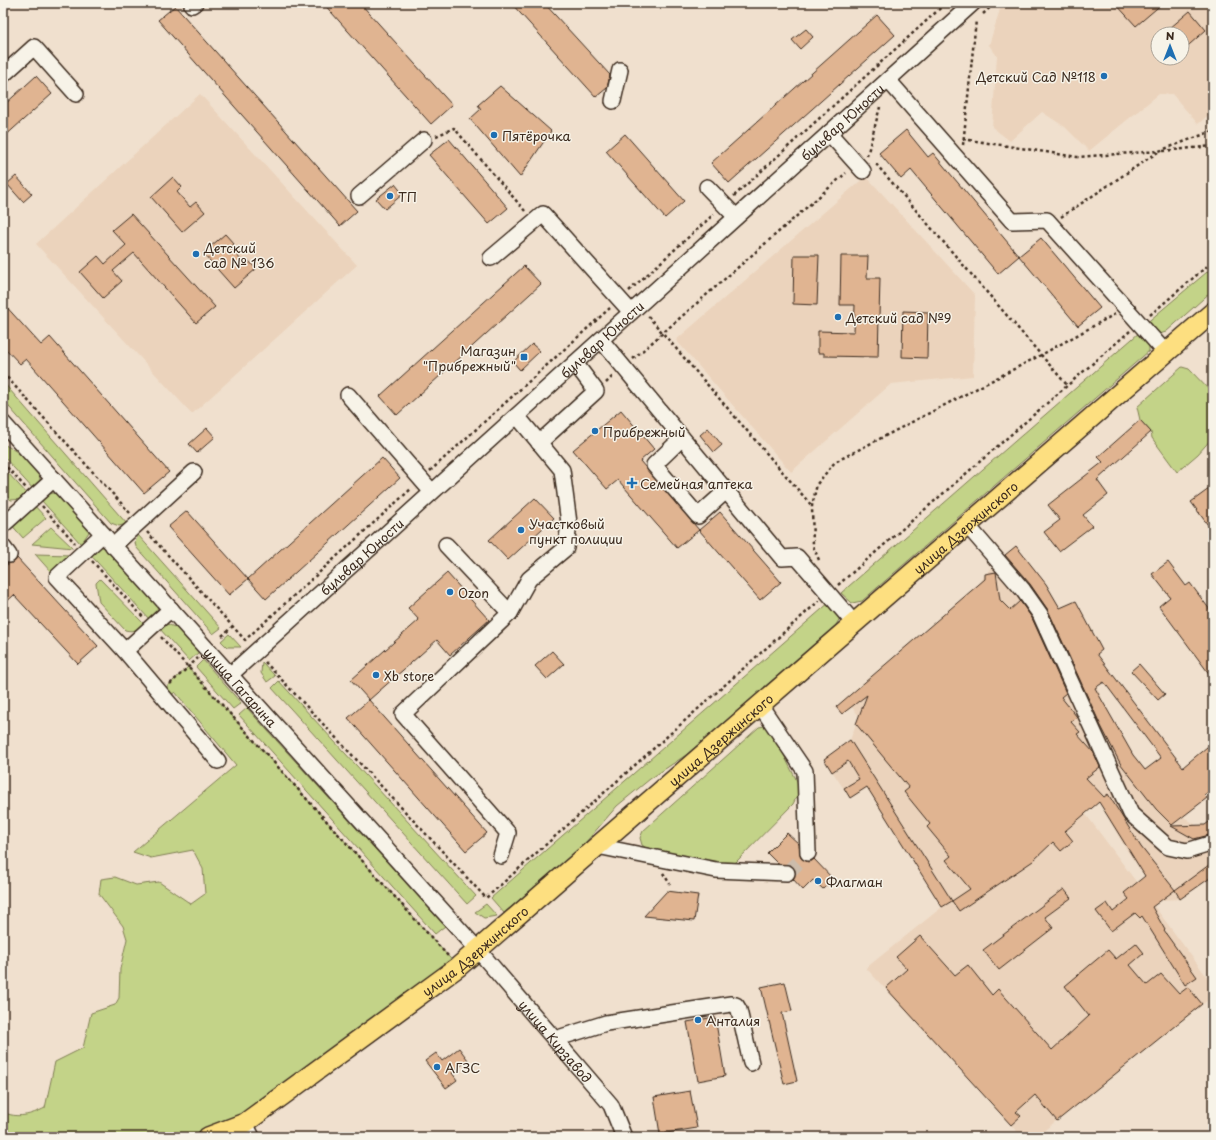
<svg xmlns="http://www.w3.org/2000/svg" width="1216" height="1140" viewBox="0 0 1216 1140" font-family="'Playpen Sans',sans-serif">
<rect width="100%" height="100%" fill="#f0e0ce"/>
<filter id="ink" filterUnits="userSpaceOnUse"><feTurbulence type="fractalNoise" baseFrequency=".025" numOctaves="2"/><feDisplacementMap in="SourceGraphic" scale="8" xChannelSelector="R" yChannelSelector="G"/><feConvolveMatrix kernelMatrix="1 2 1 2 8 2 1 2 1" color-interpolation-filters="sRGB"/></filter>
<g filter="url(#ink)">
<g fill="#ebd3bc" fill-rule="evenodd">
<path d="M1002,3H1213V111L1198,124L1172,94H1159L1089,151L1065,127L1042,112L1010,141L992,127L997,56L989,45ZM1158,34H1182V58H1158Z"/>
<path d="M200,94L357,265L192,414L36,244Z"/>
<path d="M866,176L975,295L973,376L891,384L791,472L676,340Z"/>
<path d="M1016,546L1046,584L1073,633L1106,708L1133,755L1181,815L1196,825H1205L1213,819V876L1180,899L1161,900L1126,849L1099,802L1085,813L1213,985V996L1036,1137H1022L866,968L942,907L867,788L850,798L824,759L850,740L859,716L845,699L979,585L985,574Z"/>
</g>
<g fill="#c3d388" stroke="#7f7e53">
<path d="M1213,267V290L1166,332L1156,335L1144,325Z"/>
<path d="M1140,332L1149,341V351L862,601L852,603L841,593Z"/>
<path d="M1182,367L1189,369L1213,394V437L1198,454L1177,472L1152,438L1151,432L1140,420L1137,407Z"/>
<path d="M3,382L127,524L119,526L111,523L3,400Z"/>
<path d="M3,444C14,449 39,465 40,479C41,483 37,486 34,490L3,456Z"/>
<path d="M7,472L29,496L23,499L11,500L3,493Z"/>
<path d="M54,493C68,500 85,518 89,532L81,544L41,500L47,494Z"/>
<path d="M32,503L46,518L23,538L10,523Z"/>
<path d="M51,527L73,548L32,544Z"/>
<path d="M138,535L221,628L213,634L136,547L135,542Z"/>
<path d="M100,546L107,549L157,603C158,612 157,615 150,620L87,551Z"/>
<path d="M35,554L71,555L51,572Z"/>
<path d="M100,579L144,624C138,630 134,632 125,630L99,602L96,583Z"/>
<path d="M830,602L840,618L836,625L686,755L650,779L617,806L579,850L504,913L491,898Z"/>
<path d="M167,624L177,628L199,652L189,661L159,628Z"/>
<path d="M229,634L241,647H227L221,641Z"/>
<path d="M203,660L241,703L233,709L196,667Z"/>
<path d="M262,662L275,676L267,682L261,673Z"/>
<path d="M188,667L458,967L208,1137H3V1112C17,1119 31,1115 45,1108L55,1062L83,1048L91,1013L115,1005L119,998L120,969L127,939L123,926L99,894L101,879L115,877L136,885L159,882L191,904L205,894L203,869L193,850L151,858L133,852L236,765L175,692L166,700L160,693Z"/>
<path d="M279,681L476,896L467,904L272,688Z"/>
<path d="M247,708L445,926L435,934L239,715Z"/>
<path d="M765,726L770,728L798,783V794L793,804L735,863L726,865L649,850L642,845L640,838L643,831L759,727Z"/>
<path d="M486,904L497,916L484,918L475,912Z"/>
</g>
<g fill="#e0b491" stroke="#3b2a1e" fill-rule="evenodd">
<path d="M323,3H360L452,105L431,124Z"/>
<path d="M511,3H544L610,75L607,88L596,97Z"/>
<path d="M1115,3H1163L1136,26Z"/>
<path d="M175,6L357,211L340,226L158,20Z"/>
<path d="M1190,11L1206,30L1182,51V34H1163Z"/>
<path d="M877,15L895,35L729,183L711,163Z"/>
<path d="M806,29L813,37L800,49L792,40Z"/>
<path d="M36,76L52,94L3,138V106Z"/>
<path d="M500,86L551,131L520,177L470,119L481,109L478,105Z"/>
<path d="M906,130L928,157L933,153L1019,256L998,274L911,170L901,179L879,153Z"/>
<path d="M625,134L684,201L665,218L606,151Z"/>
<path d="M449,139L508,208L489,224L429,155Z"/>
<path d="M16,176L32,194L23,202L7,184Z"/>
<path d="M173,177L182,187L177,192L190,207L196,202L205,212L182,232L151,197Z"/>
<path d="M395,184L403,194L385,209L376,199Z"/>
<path d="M131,214L215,307L196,323L134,253L113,271L122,281L103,298L80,272L98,256L105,264L126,245L112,230Z"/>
<path d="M225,234L234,244L230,248L244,263L248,260L256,269L234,288L203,253Z"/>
<path d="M1041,238L1100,308L1078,326L1019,256Z"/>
<path d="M794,255H819L817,305L793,304Z"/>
<path d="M841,256H868L867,278H880L878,357L824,356V353H818V331L854,332L855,305H840Z"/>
<path d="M524,266L541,284L397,415L380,396Z"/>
<path d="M3,303L41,345L50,337L169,472L144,493L26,359L20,364L3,346Z"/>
<path d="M903,311L928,312L927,358L902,357Z"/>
<path d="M532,344L540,351L520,370L513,362Z"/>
<path d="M621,410L654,449L640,461L699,530L677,548L618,480L607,489L573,450Z"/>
<path d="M1140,420L1151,432L1097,480L1108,495L1083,515L1092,526L1059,551L1044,532L1060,520L1048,505L1103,462L1098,457Z"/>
<path d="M207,428L215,437L197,453L189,444Z"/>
<path d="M708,428L722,445L714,452L700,435Z"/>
<path d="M382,458L400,478L266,599L248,579Z"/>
<path d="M1213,486V532L1191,502Z"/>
<path d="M535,498L554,518L508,560L489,540Z"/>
<path d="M187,511L248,579L229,595L168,527Z"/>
<path d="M720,512L781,582L760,600L699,530Z"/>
<path d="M1016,546L1046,584L1060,608L1076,601L1102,650L1097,654L1183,767L1213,742V788L1204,795L1207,798L1172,825L1156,809L1120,763L1101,726L1048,610L1030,584L1005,555ZM1104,682L1161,758L1145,770L1133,755L1095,688Z"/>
<path d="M17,558L98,646L78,664L14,595L3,605V568L8,564L14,562Z"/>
<path d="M1168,562L1186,586L1190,583L1213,614V679L1159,606L1170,597L1152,574Z"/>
<path d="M996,572L1000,600L1010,610L1020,601L1032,618L1066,693L1061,697L1077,717L1071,722L1080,732L1077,734L1094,753L1100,767L1086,778L1104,797L1108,794L1141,847L1175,890L1152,907L1165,930L1164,931L1197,977L1185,985L1142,916L1140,918L1135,913L1111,931L1096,911L1107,903L1113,912L1129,899L1124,893L1145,876L1099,802L1065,831L1073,841L1061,851L1053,842L1033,861L959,911L952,901L970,889L946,860L951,856L927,827L930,824L904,792L909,788L856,724L867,695L842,714L836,707L985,579V574Z"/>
<path d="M447,573L489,620L450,655L437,640L369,700L351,680L419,620L408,608Z"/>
<path d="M552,651L564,664L547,679L535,666Z"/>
<path d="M1139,664L1165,694L1158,700L1131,671Z"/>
<path d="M369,700L487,833L466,851L348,718Z"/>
<path d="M850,740L952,901L942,907L867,787L850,798L844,788L859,779L848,761L832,772L824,759Z"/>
<path d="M1213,819V834L1194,839L1171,826L1205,825Z"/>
<path d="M787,833L799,844L801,858L808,862L814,859L833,879L823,889L813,880L803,890L793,879L796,873L792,866L778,864L767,853Z"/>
<path d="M1213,862V876L1180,899L1175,890Z"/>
<path d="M1064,889L1071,898L1045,917L1053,928L999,970L983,950Z"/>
<path d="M667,891L698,895L694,921L644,916Z"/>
<path d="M920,936L955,975L968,965L992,995L998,989L1052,1050L1089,1016L1065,986L1108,950L1116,959L1136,943L1144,953L1130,965L1147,985L1161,974L1179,994L1188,987L1202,1004L1057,1121L1035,1095L1016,1112L1021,1116L1011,1125L886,988L907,969L896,957Z"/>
<path d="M785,982L792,1011L782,1013L797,1081L784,1084L761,987Z"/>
<path d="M715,1017L725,1076L698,1081L687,1022Z"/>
<path d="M459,1048L468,1060L452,1073L457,1080L446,1088L425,1061L436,1053L442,1061Z"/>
<path d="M690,1091L697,1128L660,1134L654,1097Z"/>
</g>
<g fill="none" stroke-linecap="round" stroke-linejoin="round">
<path stroke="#ccbcab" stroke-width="15" stroke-dasharray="15 8" stroke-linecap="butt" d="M787,873L808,853"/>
<defs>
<g id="minor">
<path d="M192,5L195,3"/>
<path d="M3,75L34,47L76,94"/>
<path d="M888,80L1012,221L1047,220L1166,353"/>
<path d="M613,101L620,70"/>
<path d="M829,133L863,171"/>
<path d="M707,187L736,217"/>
<path d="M359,196L424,140"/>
<path d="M491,258L543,214L631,312"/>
<path d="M601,340L782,558L797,557L854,623"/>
<path d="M348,395L432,492"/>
<path id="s1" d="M3,423L478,950L611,1105L624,1137"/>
<path d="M682,438L654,465L698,516L726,491"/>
<path d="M539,443L596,391L575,363"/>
<path d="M3,525L54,479"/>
<path d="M967,525L1023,590L1040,614L1131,814L1168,847L1187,851L1213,843"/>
<path d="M103,534L57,577L125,651L171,609"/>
<path d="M446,545L510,613L403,714L508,833L501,856"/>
<path d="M113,546L194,472"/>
<path d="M3,547L9,555"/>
<path d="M510,613L529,579L566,548L569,523L562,470L517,416"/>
<path d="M125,651L218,761"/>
<path id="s2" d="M230,675L973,3"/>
<path d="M760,705L805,771L808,853"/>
<path d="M597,846L716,870L787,873"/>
<path d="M555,1039L606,1023L731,1004L736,1005L739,1010L751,1063"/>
<path d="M245,1123L252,1137"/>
</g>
<g id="major">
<path id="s3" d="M208,1137L245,1123L458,967L1213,312"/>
</g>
</defs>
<use href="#minor" stroke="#3b2a1e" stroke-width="18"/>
<use href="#major" stroke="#3b2a1e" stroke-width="22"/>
<g stroke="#3b2a1e" stroke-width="2.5" stroke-dasharray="3 3" stroke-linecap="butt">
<path d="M983,14L995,3"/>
<path d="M436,136L454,128L525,211"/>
<path d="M963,139L1077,157L1159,151L1213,131"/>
<path d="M963,145L976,20"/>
<path d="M1163,151L1213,146"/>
<path d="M867,156L880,107"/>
<path d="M876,164L1067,385"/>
<path d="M734,196L946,3"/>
<path d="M1061,217L1158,152"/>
<path d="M629,291L714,214"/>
<path d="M1150,315L1213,261"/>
<path d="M648,316L812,506"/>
<path d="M633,359L846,173"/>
<path d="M3,373L130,513"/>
<path d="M606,383L614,375"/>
<path d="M3,463L26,488"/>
<path d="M430,471L610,308"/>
<path d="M42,506L75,543"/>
<path d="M147,532L245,640L412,488"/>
<path d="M819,560L813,546L812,506L817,484L835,462L1041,355L1115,314"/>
<path d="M92,561L143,617"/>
<path d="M838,585L1130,331"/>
<path d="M222,636L233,626"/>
<path d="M161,637L448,956"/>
<path d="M265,662L486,898L819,601"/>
<path d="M170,684L198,658"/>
<path d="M663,873L670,884"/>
</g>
<use href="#minor" stroke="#f7f3e8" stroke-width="15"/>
<use href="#major" stroke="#fddf80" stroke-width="19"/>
</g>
</g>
<g fill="#1f6fb2" stroke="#f7f3e8" stroke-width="1.5">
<circle cx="1104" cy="76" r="4"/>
<circle cx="494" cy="135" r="4"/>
<circle cx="390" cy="196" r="4"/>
<circle cx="196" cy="254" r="4"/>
<circle cx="838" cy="317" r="4"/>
<rect x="520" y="353" width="8" height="8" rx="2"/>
<circle cx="595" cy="431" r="4"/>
<path d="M630 477h4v4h4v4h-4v4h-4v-4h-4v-4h4z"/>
<circle cx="521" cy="530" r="4"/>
<circle cx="450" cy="592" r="4"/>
<circle cx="376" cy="675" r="4"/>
<circle cx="818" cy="881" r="4"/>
<circle cx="698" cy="1020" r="4"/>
<circle cx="437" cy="1067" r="4"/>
</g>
<g text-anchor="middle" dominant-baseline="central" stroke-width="3" stroke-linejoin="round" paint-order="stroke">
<g font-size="13" fill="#3b2a1e" stroke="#f7f3e8" text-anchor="start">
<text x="1096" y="76" text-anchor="end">Детский Сад №118</text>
<text x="502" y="135">Пятёрочка</text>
<text x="398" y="196">ТП</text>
<text x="204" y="247">Детский<tspan x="204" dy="15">сад № 136</tspan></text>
<text x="846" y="317">Детский сад №9</text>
<text x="516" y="350" text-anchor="end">Магазин<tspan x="516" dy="15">"Прибрежный"</tspan></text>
<text x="603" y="431">Прибрежный</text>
<text x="640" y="483">Семейная аптека</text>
<text x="529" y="523">Участковый<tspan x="529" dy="15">пункт полиции</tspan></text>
<text x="458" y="592">Ozon</text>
<text x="384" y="675">Xb store</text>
<text x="826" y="881">Флагман</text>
<text x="706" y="1020">Анталия</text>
<text x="445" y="1067">АГЗС</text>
</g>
<g font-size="13" fill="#3b2a1e" stroke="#f7f3e8">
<text stroke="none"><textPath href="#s2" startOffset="825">бульвар Юности</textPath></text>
<text stroke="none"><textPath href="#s2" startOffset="501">бульвар Юности</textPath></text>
<text stroke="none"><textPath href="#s3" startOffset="975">улица Дзержинского</textPath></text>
<text stroke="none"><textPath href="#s2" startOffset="177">бульвар Юности</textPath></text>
<text stroke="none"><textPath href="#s1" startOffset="355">улица Гагарина</textPath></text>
<text stroke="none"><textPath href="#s3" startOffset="651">улица Дзержинского</textPath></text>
<text stroke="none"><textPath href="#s3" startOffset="327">улица Дзержинского</textPath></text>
<text stroke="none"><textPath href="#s1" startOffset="829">улица Кирзавод</textPath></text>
</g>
</g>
<rect width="1216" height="1140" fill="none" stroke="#f7f3e8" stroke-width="16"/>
<rect x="8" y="8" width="1200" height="1124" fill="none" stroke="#3b2a1e" stroke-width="1.5" filter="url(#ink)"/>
<g transform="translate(1170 46)"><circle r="19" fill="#f7f3e8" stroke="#aca397"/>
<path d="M0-3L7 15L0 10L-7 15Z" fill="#1f6fb2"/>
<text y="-6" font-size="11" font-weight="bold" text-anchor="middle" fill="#3b2a1e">N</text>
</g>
</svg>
